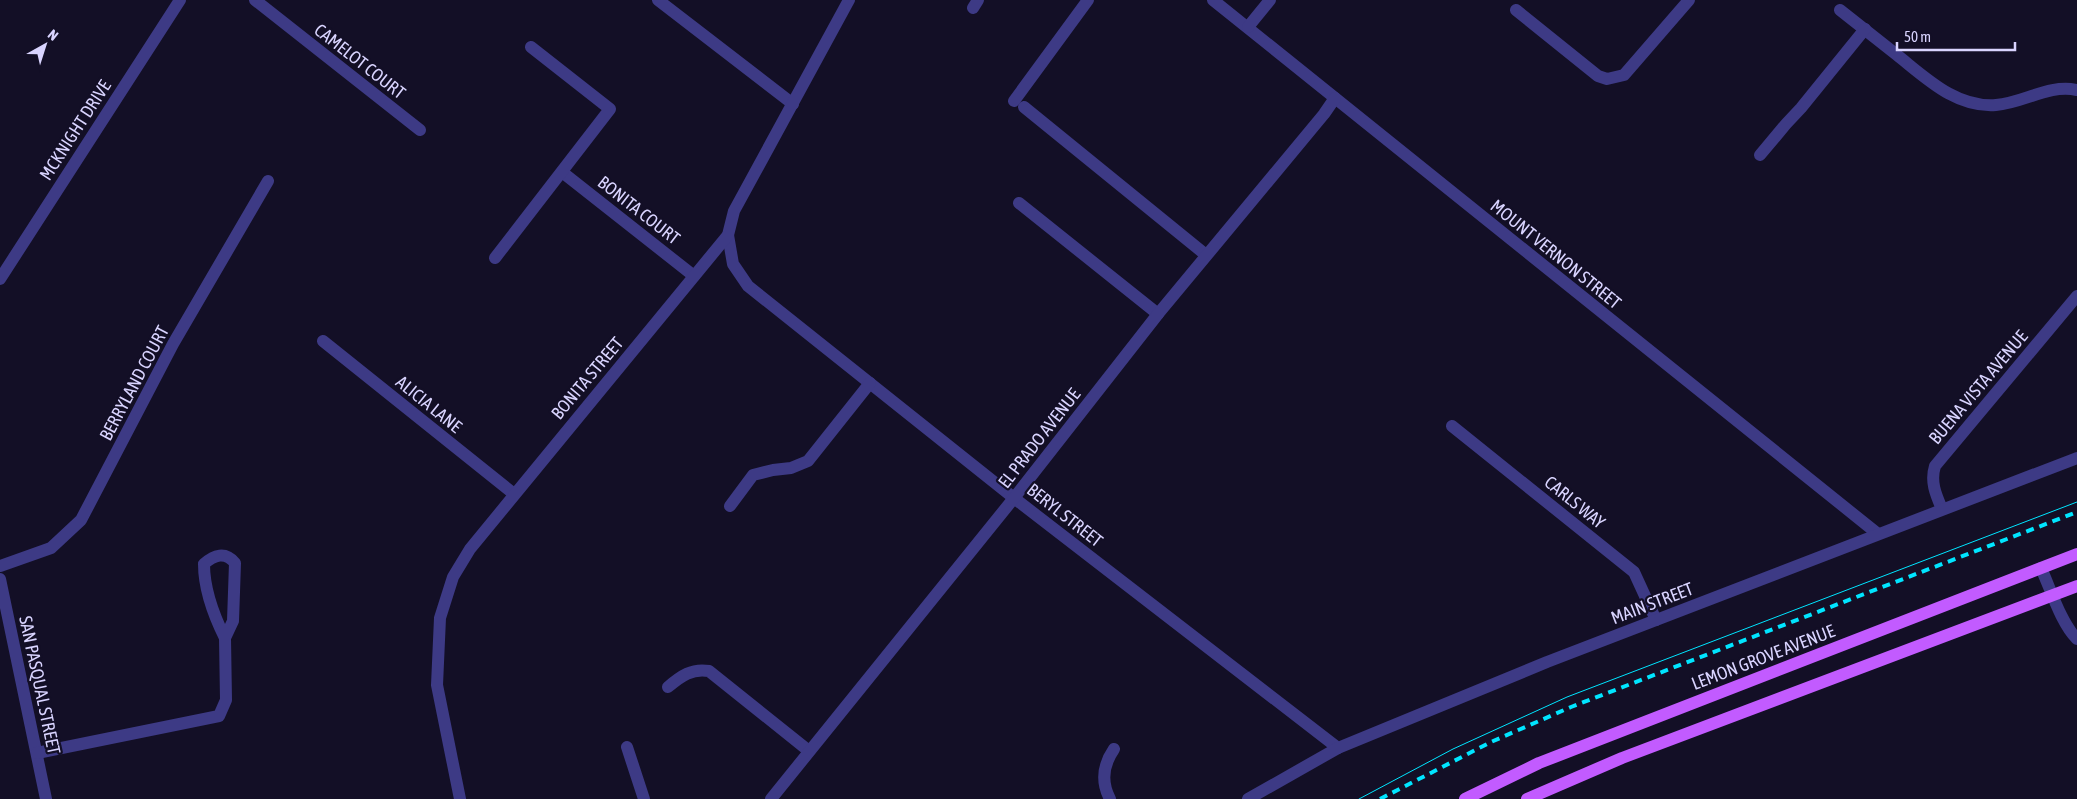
<svg xmlns="http://www.w3.org/2000/svg" width="2077" height="799" viewBox="0 0 2077 799" font-family="'Asap Condensed',sans-serif">
<rect width="100%" height="100%" fill="#130f26"/>
<g fill="none" stroke-linecap="round" stroke-linejoin="round">
<g stroke="#3d3a85" stroke-width="12">
<path d="M255,0L420,130"/>
<path d="M658,0L793,104"/>
<path d="M1213,0L1878,534"/>
<path d="M973,8L978,0"/>
<path d="M1516,10L1598,76L1607,79L1624,75L1689,0"/>
<path d="M1840,10C1859,25 1878,40 1897,55C1926,78 1956,108 1996,105C2024,103 2048,84 2077,90"/>
<path d="M1248,27L1270,0"/>
<path d="M1014,101L1088,0"/>
<path d="M1024,107L1206,255"/>
<path d="M1760,155L1786,124L1801,108L1865,29"/>
<path d="M562,172L694,276"/>
<path d="M1019,203L1158,314"/>
<path d="M728,235L733,264L748,286L1014,498L1338,748"/>
<path d="M495,258L610,109L531,47"/>
<path d="M0,279L180,0"/>
<path d="M323,341L514,494"/>
<path d="M1452,426L1634,572L1656,620"/>
<path d="M730,506L753,475L773,470L791,468L808,461L870,383"/>
<path d="M1942,509C1936,495 1930,482 1935,466L2077,296"/>
<path d="M0,566L51,548L81,520L173,344L268,181"/>
<path d="M2041,568C2051,590 2061,623 2077,639"/>
<path d="M0,579L46,799"/>
<path d="M668,687C681,676 692,668 709,671L809,751"/>
<path d="M627,747L644,799"/>
<path d="M37,753L219,716L226,700L225,638L233,621L235,563C225,551 214,555 204,564C204,589 214,616 225,638"/>
<path d="M460,799L437,685L440,618L453,577L470,549L728,235L734,211L849,0"/>
<path d="M771,799L1014,498L1158,314L1324,114L1335,98"/>
<path d="M1110,799C1101,782 1103,765 1114,749"/>
<path d="M1248,799L1338,748L1547,662L2077,458"/>
</g>
<g stroke="#c25bff" stroke-width="12">
<path d="M1465,799L1539,763L2077,554"/>
<path d="M1527,799L1622,758L2077,586"/>
</g>
<path stroke="#00e5ff" stroke-width="1" d="M1359,799L1453,749L1567,697L2077,502"/>
<path stroke="#00e5ff" stroke-width="4" stroke-dasharray="8 6" stroke-linecap="butt" d="M1380,799L1491,742L1571,707L2077,512"/>
</g>
<g text-anchor="middle" dominant-baseline="central" stroke-width="4.5" stroke-linejoin="round" paint-order="stroke">
<g font-size="18" fill="#d9d4ff" stroke="#130f26">
<text transform="translate(360 61) rotate(38)">CAMELOT COURT</text>
<text transform="translate(75 130) rotate(-57)">MCKNIGHT DRIVE</text>
<text transform="translate(639 210) rotate(38)">BONITA COURT</text>
<text transform="translate(1556 254) rotate(39)">MOUNT VERNON STREET</text>
<text transform="translate(587 378) rotate(-50)">BONITA STREET</text>
<text transform="translate(134 383) rotate(-62)">BERRYLAND COURT</text>
<text transform="translate(1978 387) rotate(-50)">BUENA VISTA AVENUE</text>
<text transform="translate(429 404) rotate(39)">ALICIA LANE</text>
<text transform="translate(1039 438) rotate(-52)">EL PRADO AVENUE</text>
<text transform="translate(1575 502) rotate(39)">CARLS WAY</text>
<text transform="translate(1065 515) rotate(38)">BERYL STREET</text>
<text transform="translate(1652 603) rotate(-21)">MAIN STREET</text>
<text transform="translate(1763 657) rotate(-21)">LEMON GROVE AVENUE</text>
<text transform="translate(40 685) rotate(78)">SAN PASQUAL STREET</text>
</g>
</g>
<g transform="translate(45 45) rotate(39)" stroke="#130f26" stroke-width="4" paint-order="stroke">
<path d="M0-4L9 19L0 12L-9 19Z" fill="#d9d4ff"/>
<text y="-8" font-size="14" font-weight="bold" text-anchor="middle" fill="#d9d4ff">N</text>
</g>
<path d="M1897 42v8h118v-8" fill="none" stroke="#d9d4ff" stroke-width="2.5"/>
<text x="1904" y="42" font-size="15" fill="#d9d4ff" stroke="#130f26" stroke-width="4" paint-order="stroke">50 m</text>
</svg>
